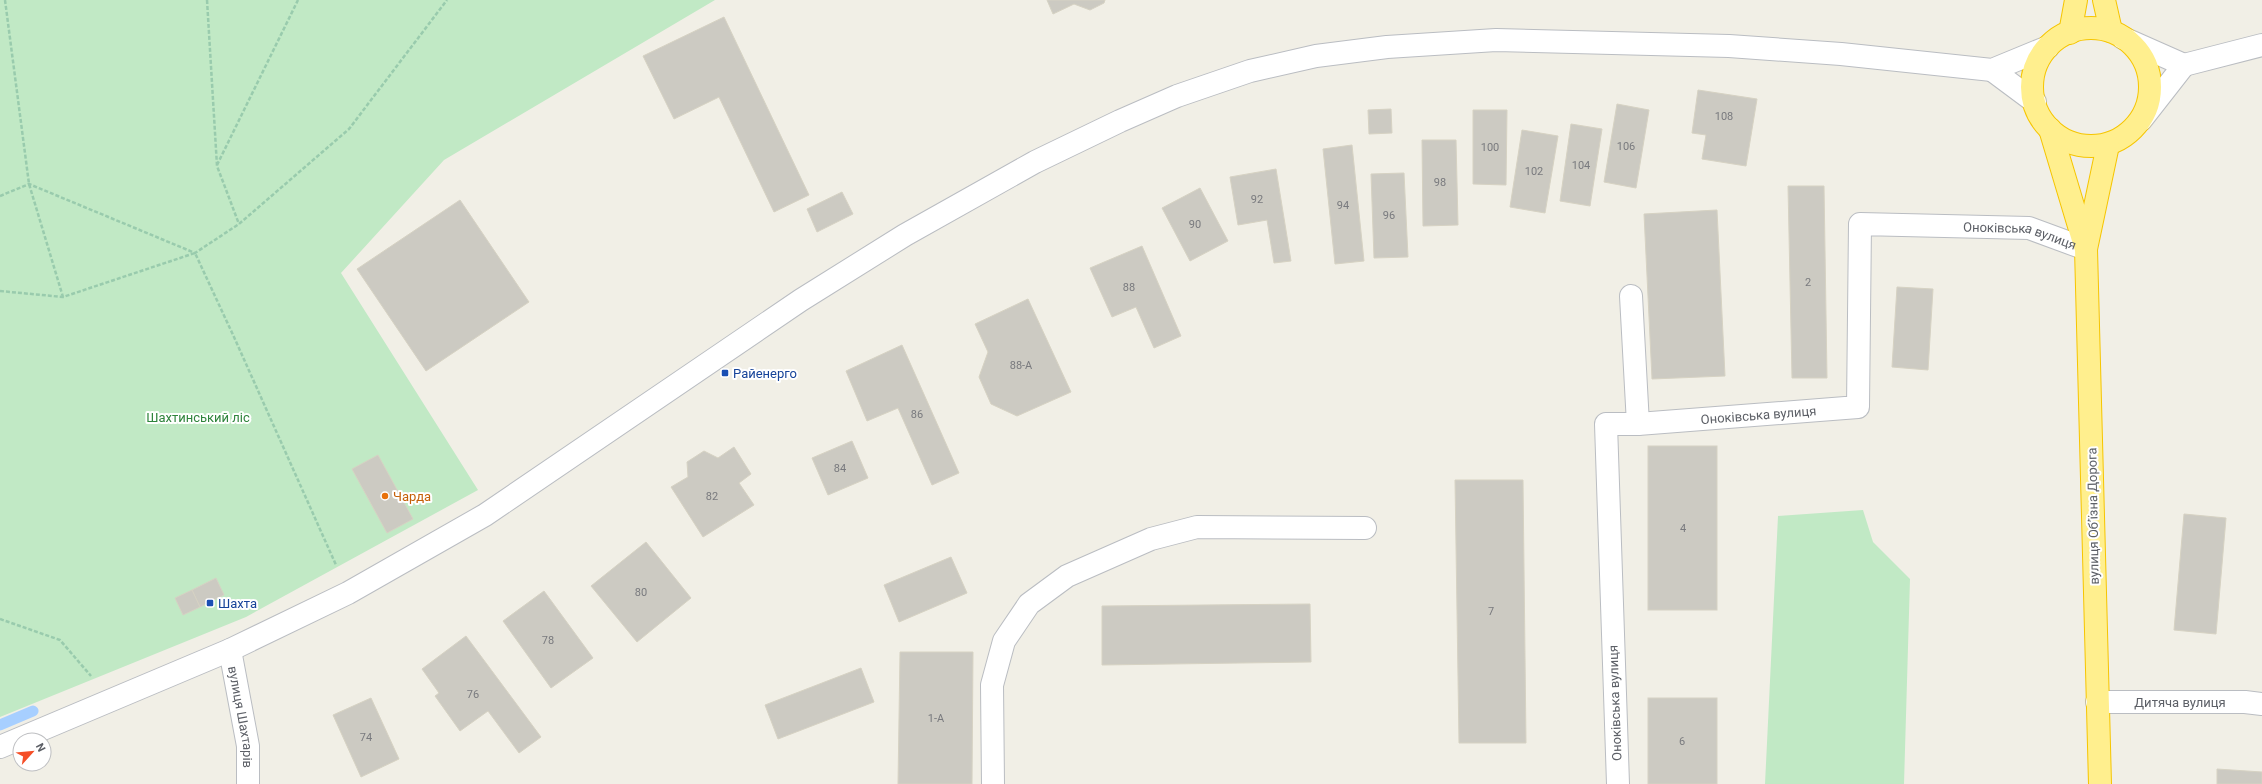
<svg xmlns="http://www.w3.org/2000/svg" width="2262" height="784" viewBox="0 0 2262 784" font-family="Roboto,sans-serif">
<rect width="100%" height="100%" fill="#f1efe6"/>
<g fill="#c1e9c5">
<path d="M0,0H715L444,160L341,273L478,490L246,617L0,717Z"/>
<path d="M1863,510L1873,542L1910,579L1904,784H1765L1778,516Z"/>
</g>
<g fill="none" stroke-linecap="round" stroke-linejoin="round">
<path stroke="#a7cfff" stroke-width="11" d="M0,725L33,711"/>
</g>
<g fill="#cccac2" stroke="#d6d2c3">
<path d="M1047,0H1105L1104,3L1090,10L1074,4L1053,14Z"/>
<path d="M724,17L809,195L774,212L719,97L674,119L643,56Z"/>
<path d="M1698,90L1757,99L1746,166L1702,159L1706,135L1692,133Z"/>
<path d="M1617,104L1649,110L1636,188L1604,182Z"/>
<path d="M1391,109L1392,133L1369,134L1368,110Z"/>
<path d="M1473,110H1507L1506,185L1473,184Z"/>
<path d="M1571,124L1602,129L1590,206L1560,201Z"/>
<path d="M1522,130L1558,136L1545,213L1510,207Z"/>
<path d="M1422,140H1456L1458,225L1423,226Z"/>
<path d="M1352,145L1364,261L1335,264L1323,149Z"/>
<path d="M1276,169L1291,261L1274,263L1267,220L1238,225L1230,177Z"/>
<path d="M1404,173L1408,257L1374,258L1371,174Z"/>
<path d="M1788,186H1824L1827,378H1792Z"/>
<path d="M1200,188L1228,241L1190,261L1162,208Z"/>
<path d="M842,192L853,214L817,232L807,209Z"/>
<path d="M460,200L529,302L426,371L357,269Z"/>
<path d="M1717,210L1725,376L1652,379L1644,214Z"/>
<path d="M1142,246L1181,336L1154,348L1136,307L1112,317L1090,268Z"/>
<path d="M1897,287L1933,289L1928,370L1892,367Z"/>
<path d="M1028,299L1071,392L1017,416L991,404L979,377L988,352L975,324Z"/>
<path d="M902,345L959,473L932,485L898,408L867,421L846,371Z"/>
<path d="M852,441L868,478L828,495L812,458Z"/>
<rect x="1648" y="446" width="69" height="164"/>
<path d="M734,447L751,474L739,483L754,505L703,537L671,487L688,477L687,462L704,451L718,458Z"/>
<path d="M378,455L413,519L387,533L352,469Z"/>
<path d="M1455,480H1523L1526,743H1459Z"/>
<path d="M2184,514L2226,518L2216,634L2174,630Z"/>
<path d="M646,542L691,598L637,642L591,586Z"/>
<path d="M951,557L967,593L899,622L884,585Z"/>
<path d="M216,578L224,595L200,607L192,590Z"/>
<path d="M192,590L200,607L183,615L175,598Z"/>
<path d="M544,591L593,658L551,688L503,621Z"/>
<path d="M1310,604L1311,662L1102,665V606Z"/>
<path d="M466,636L541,737L519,753L488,711L460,731L435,696L439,693L422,669Z"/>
<path d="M900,652H973L972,784H898Z"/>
<path d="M861,668L874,702L778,739L765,705Z"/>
<path d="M371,698L399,759L361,777L333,715Z"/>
<rect x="1648" y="698" width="69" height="86"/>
<path d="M2217,769L2262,772V784H2217Z"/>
</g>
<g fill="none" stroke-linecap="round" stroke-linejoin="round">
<defs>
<g id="minor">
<path d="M2123,38L2184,65"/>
<path d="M2184,65L2262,45"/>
<path d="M1992,70L2035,102"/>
<path d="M2141,120L2184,65"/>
<path d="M1631,296L1638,424"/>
<path id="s1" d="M230,650L248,746V784"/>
<path id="s2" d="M2097,702H2245L2262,704"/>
<path d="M0,747L230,650L348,593L485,515L801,300L905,235L1035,162L1120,121L1177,96L1250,71L1316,56L1387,47L1496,40L1729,46L1841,54L1992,70L2048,47"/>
<path d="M993,784L992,685L1004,641L1029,604L1067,576L1151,539L1197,527L1365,528"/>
<path id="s3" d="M1618,784L1606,424H1638L1858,407L1860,224L2029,228L2086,249"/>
</g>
<g id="highway">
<path d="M2104,0L2111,31"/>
<circle cx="2091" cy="87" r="59"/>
<path d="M2070,33L2076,0"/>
<path d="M2050,129L2085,246"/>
<path d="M2100,784L2086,249L2108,145"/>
</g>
</defs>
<use href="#minor" stroke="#babdc2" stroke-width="24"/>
<use href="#highway" stroke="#f6c500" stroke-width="24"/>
<g stroke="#99cbad" stroke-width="2.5" stroke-dasharray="4 2" stroke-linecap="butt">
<path d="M5,0L29,184L63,297"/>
<path d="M207,0L217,166L239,224"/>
<path d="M217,165L298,0"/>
<path d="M0,196L29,184L195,253L239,224L349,129L447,0"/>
<path d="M0,291L63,297L195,253L234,337L336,565"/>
<path d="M0,619L60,640L91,676"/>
</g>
<use href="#minor" stroke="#fff" stroke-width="22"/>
<use href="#highway" stroke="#ffef8e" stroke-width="22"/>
</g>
<g fill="#1a4fb4" stroke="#fff" stroke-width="1.5">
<rect x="721" y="369" width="8" height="8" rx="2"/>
<rect x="206" y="599" width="8" height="8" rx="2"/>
</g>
<circle fill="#e8710a" stroke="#fff" stroke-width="1.5" cx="385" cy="496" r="4"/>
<g text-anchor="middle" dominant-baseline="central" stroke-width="4" stroke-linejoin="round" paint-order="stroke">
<g font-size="11" fill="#797a7e">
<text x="1724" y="116">108</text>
<text x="1626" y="146">106</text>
<text x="1490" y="147">100</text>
<text x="1581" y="165">104</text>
<text x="1534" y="171">102</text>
<text x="1440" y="182">98</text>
<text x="1257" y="199">92</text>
<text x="1343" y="205">94</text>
<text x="1389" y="215">96</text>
<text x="1195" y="224">90</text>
<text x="1808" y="282">2</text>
<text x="1129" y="287">88</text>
<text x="1021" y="365">88-А</text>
<text x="917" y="414">86</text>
<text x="840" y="468">84</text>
<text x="712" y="496">82</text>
<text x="1683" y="528">4</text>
<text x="641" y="592">80</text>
<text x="1491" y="611">7</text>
<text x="548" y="640">78</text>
<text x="473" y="694">76</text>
<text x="936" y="718">1-А</text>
<text x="366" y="737">74</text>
<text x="1682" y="741">6</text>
</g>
<g font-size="13" fill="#5d6067" stroke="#fff">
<text stroke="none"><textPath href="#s3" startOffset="957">Оноківська вулиця</textPath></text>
<text stroke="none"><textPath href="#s3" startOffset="513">Оноківська вулиця</textPath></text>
<text transform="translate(2093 516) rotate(-91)">вулиця Обʼїзна Дорога</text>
<text stroke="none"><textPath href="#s2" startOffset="83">Дитяча вулиця</textPath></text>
<text transform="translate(1615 703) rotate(-92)">Оноківська вулиця</text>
<text stroke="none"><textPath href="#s1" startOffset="68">вулиця Шахтарів</textPath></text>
</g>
<g font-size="13" fill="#164399" stroke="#fff" text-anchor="start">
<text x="733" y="373">Райенерго</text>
<text x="218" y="603">Шахта</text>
</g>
<g font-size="13" fill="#2f843c" stroke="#fff">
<text x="198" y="417">Шахтинський ліс</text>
</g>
<g font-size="13" fill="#c56008" stroke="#fff" text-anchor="start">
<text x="393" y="496">Чарда</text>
</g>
</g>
<g transform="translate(32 752) rotate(63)"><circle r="19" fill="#ffffff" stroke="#bebfc2"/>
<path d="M0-3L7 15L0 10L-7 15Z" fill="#f54e27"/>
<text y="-6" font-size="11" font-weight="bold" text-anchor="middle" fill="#5d6067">N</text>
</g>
</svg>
